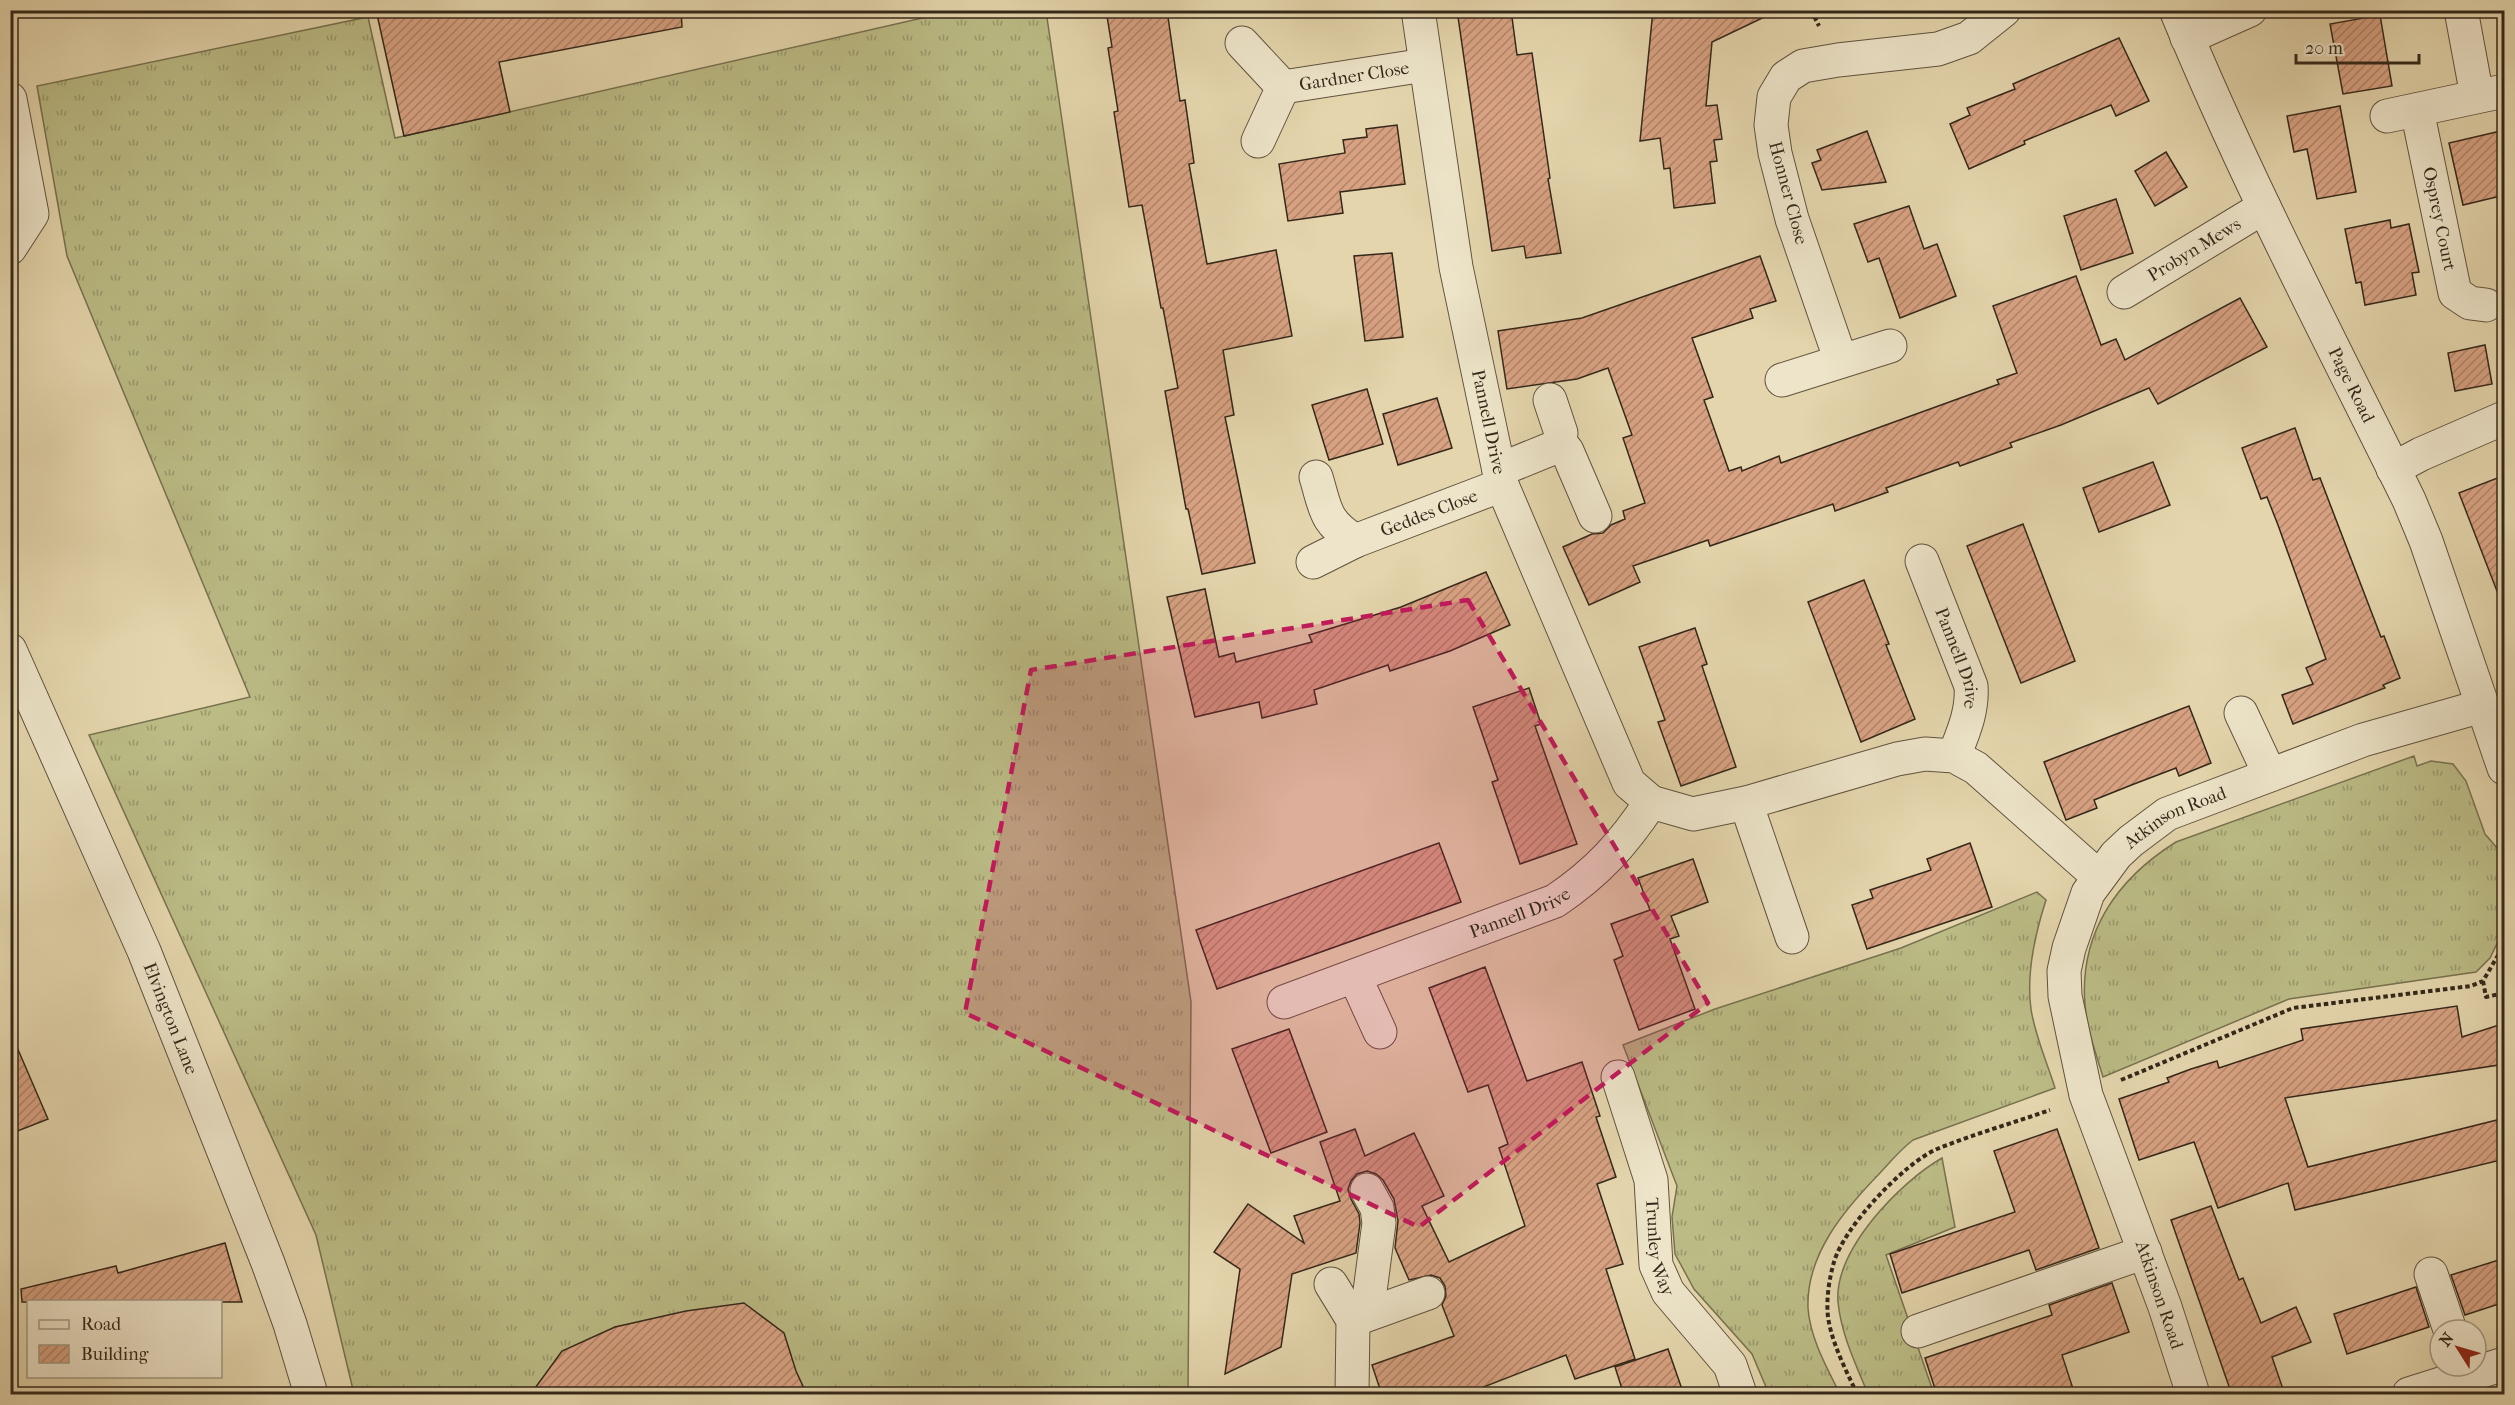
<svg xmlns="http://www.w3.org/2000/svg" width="2515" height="1405" viewBox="0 0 2515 1405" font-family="'IM FELL French Canon',serif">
<defs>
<pattern id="grass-tufts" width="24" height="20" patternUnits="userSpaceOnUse" patternTransform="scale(1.5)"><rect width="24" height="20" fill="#bbbb85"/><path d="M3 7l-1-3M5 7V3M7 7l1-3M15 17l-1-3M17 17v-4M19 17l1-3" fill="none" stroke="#99986c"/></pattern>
<pattern id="building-hatch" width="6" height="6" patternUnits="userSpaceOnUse" patternTransform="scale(1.5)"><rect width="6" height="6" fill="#d8a282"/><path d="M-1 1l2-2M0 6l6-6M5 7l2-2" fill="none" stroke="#b0846a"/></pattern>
</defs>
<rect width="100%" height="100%" fill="#e4d5ac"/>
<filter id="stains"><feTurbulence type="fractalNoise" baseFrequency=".00333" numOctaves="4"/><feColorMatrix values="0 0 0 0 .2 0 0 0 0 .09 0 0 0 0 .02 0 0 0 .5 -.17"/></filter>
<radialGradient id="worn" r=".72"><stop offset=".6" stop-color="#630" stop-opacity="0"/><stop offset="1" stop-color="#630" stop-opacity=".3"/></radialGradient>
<g fill="url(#grass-tufts)" stroke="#787250" stroke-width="1.5">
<path d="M953,11H1046L1191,1002L1188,1394H354L316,1235L89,735L250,697L67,256L37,86L368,17L395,138Z"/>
<path d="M2414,756L2417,766L2431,761L2453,764L2466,781L2485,834L2504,856V929L2490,958L2476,972L2289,999L2103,1077C2096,1054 2087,1029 2085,1005C2079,933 2117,879 2176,842Z"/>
<path d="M2037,892L2046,900C2035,934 2026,973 2031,1009C2035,1036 2047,1062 2055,1088L1913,1140C1900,1150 1891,1161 1880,1173C1845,1209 1806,1254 1808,1308C1810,1338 1827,1368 1840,1394H1769L1752,1354L1694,1289L1675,1254L1672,1217L1677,1186L1623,1045L1715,1009L1901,948Z"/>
<path d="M1942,1158L1955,1227L1886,1255L1934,1394H1868C1856,1365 1841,1334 1838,1302C1834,1250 1900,1182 1942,1158Z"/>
</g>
<g fill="url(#building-hatch)" stroke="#34281a" stroke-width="1.5">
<path d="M376,10H681L682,27L499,62L510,112L404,136Z"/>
<path d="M1106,10H1167L1180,101L1185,100L1194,163L1189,164L1207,264L1276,250L1292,336L1223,350L1234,415L1225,417L1255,563L1202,574L1188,509H1186L1165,391L1178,388L1163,308H1161L1142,205L1129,207L1114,112L1118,111L1108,48L1112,47Z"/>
<path d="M1457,10H1511L1517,55L1532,53L1550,178L1548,179L1561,253L1526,258L1524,246L1492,251Z"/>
<path d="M1653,10H1779L1712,42L1706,106L1717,105L1722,139L1714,140L1717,161L1710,162L1715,203L1674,208L1670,168L1664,169L1660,138L1640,141Z"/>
<path d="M2380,15L2392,86L2343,94L2330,24Z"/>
<path d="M2119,38L2149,101L2116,116L2111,105L2024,141L2025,144L1969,169L1950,124L1970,115L1967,108L2015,89L2013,84Z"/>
<path d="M2340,106L2356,192L2317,199L2307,149L2294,152L2287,116Z"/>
<path d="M1397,125L1405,184L1340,192L1343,213L1288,221L1279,164L1345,153L1343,140L1367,137L1366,129Z"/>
<path d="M2505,130V195L2463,205L2449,143Z"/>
<path d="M1867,131L1886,182L1822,190L1812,163L1821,160L1817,150Z"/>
<path d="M2166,152L2187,187L2155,206L2135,171Z"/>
<path d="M2116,199L2133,253L2081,270L2064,216Z"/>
<path d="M1909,206L1924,249L1937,244L1956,296L1900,318L1879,258L1868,262L1854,224Z"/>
<path d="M2390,220L2391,228L2409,224L2419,272L2412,273L2416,295L2365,305L2361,282L2356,283L2345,229Z"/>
<path d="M1392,253L1403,337L1365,341L1354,256Z"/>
<path d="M1760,256L1776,301L1750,309L1753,318L1692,338L1713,397L1704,400L1729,471L1741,467L1742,471L1779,456L1781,463L1999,384L1997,380L2017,373L1993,306L2076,276L2101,345L2116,339L2125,360L2240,298L2267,347L2158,404L2149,388L2061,425L2010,443L2012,447L1960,466L1958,462L1886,488L1888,492L1835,511L1833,504L1710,546L1708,540L1633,566L1640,582L1589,605L1563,547L1592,534L1603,533L1611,525L1625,519L1623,511L1645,503L1623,438L1632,435L1608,368L1577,379L1507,389L1498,331L1582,318Z"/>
<path d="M2485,345L2492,384L2455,391L2448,353Z"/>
<path d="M1367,389L1383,444L1329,460L1312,405Z"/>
<path d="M1437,398L1452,448L1398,465L1383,414Z"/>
<path d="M2295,428L2313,480L2320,478L2381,637L2384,636L2400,678L2383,685L2385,688L2293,724L2282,695L2313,684L2306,668L2326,659L2278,525L2267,497L2261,499L2242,448Z"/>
<path d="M2153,462L2170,505L2099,532L2083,488Z"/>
<path d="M2505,475V604H2502L2459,493Z"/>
<path d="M2023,524L2075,661L2021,683L1967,546Z"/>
<path d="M1486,572L1510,625L1450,651L1390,671L1388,665L1314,690L1317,704L1262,718L1259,702L1195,717L1167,597L1205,589L1219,657L1234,653L1236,662L1312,642L1309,635L1401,607Z"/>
<path d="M1864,580L1889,644L1886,645L1915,719L1861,742L1808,602Z"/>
<path d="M1695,628L1707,664L1702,666L1736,767L1681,786L1658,722L1665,720L1639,647Z"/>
<path d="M1529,688L1541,724L1535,726L1577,844L1520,864L1492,782L1498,780L1473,707Z"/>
<path d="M2189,706L2211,763L2179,776L2176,768L2134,784L2094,800L2097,808L2066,820L2044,762Z"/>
<path d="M1439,843L1461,902L1217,989L1196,930Z"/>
<path d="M1970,843L1992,907L1867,949L1852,905L1873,898L1870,890L1931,870L1927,859Z"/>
<path d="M1693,859L1708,902L1671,916L1679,936L1670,939L1695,1009L1639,1030L1614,960L1623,956L1611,924L1650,910L1638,878Z"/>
<path d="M1485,967L1527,1081L1582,1062L1600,1116L1596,1117L1616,1177L1597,1184L1623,1264L1606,1269L1635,1359L1575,1379L1566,1355L1463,1395H1382L1372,1365L1454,1336L1442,1305L1446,1296L1445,1286L1440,1278L1431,1275L1409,1280L1395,1248L1398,1221L1394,1199L1383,1180L1376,1174L1367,1171L1357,1174L1351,1181L1348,1189L1351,1199L1359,1214L1360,1223L1356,1253L1292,1274L1281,1347L1225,1374L1240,1269L1214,1252L1248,1204L1304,1243L1294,1216L1340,1201L1320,1142L1355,1129L1365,1156L1414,1133L1444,1196L1422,1206L1449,1262L1525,1226L1499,1148L1508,1144L1488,1085L1468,1092L1429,988Z"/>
<path d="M2457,1006L2462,1037L2505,1023V1064L2285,1098L2308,1167L2505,1118V1159L2295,1210L2288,1183L2218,1208L2194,1142L2139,1160L2119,1099L2169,1082L2167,1078L2191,1069L2217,1061L2219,1068L2303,1040L2301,1029Z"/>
<path d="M1289,1029L1327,1132L1271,1153L1232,1049Z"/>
<path d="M10,1031L48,1119L10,1134Z"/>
<path d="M2057,1129L2099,1248L2036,1270L2029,1250L1902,1293L1890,1254L2015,1212L1994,1151Z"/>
<path d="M2211,1206L2239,1280L2243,1278L2261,1323L2296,1307L2311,1342L2272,1357L2285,1395H2232L2171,1220Z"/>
<path d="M225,1243L242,1302H22L21,1289L116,1266L118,1273Z"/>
<path d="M2505,1258V1302L2465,1315L2451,1275Z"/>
<path d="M2112,1283L2129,1332L2062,1355L2075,1395H1937L1925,1358L2052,1315L2049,1305Z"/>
<path d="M2416,1287L2429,1327L2347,1354L2334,1314Z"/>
<path d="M744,1303L784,1333L796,1371L807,1395H530L562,1351L615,1327L686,1311Z"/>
<path d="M1668,1349L1684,1395H1624L1615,1367Z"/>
</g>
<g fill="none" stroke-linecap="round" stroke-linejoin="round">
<defs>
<g id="minor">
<path id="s1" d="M1418,10L1456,267L1502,485L1629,783L1651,802L1693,814L1746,803L1897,759L1925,754L1954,756L1976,768L2099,877"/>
<path id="s2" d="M2176,10C2245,178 2329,338 2409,500L2426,541L2504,768"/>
<path d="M2461,10L2477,96"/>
<path d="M2187,38L2250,10"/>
<path d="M1242,43L1283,87L1258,141"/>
<path id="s3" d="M1283,87L1425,65"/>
<path d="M10,99L32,214L10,248"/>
<path id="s4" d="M2417,110L2455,293L2470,303L2486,305"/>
<path d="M2387,116L2504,91"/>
<path id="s5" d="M2124,292L2264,207"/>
<path d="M1841,361L1792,219L1775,153L1771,125L1774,97L1786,77L1803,66L1838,60L1938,49L1969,38L2004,10"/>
<path d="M1782,380L1890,346"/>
<path d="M1558,446H1563L1567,451L1595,516"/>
<path d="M2393,469L2421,454L2504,418"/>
<path d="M1499,470L1558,446L1561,433L1550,400"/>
<path d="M1316,477C1326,510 1324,521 1355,541"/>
<path id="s6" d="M1922,561L1971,686C1973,711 1963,733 1954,756"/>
<path id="s7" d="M1313,562L1355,541L1502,485"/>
<path id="s8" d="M10,650L144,951L268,1263L290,1324L311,1394"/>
<path d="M2241,713L2270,775"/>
<path d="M1746,803L1792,937"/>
<path d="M1355,977L1380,1032"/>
<path id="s9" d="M1284,1002L1555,901C1598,872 1623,844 1651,802"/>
<path id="s10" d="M1618,1077L1651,1180L1656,1265L1668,1292L1730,1365L1740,1394"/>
<path d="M1367,1190L1377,1208L1379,1223L1367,1314"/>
<path d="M2431,1274L2450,1330"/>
<path d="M1331,1284L1353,1320L1352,1394"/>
<path d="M1353,1320L1428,1293"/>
<path d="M1918,1331L2145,1252"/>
<path id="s11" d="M2193,1394L2165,1307L2086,1095L2065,996L2064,971L2069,948L2088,893L2116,855L2131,841L2167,814L2363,740L2482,706"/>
<path d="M2409,1394L2504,1364"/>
</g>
</defs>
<use href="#minor" stroke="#60533e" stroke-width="35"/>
<g stroke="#34281a" stroke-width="4" stroke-dasharray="4.5 3" stroke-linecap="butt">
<path d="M1811,10L1819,26"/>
<path d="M2483,981L2486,997L2504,993"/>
<path d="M2121,1080L2293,1008L2471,986L2483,981L2504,945"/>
<path d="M1857,1394C1846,1370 1832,1344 1828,1317C1826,1300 1829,1279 1834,1262C1844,1227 1903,1164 1937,1149C1974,1134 2013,1123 2050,1110"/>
</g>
<use href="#minor" stroke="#ede4c9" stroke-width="33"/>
</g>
<path fill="#c2185b" fill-opacity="0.2" stroke="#c2185b" stroke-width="4.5" stroke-dasharray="12 8" stroke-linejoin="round" d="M1468,600L1708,1003L1419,1227L965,1013L1031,670Z"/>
<g text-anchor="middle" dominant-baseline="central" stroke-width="6" stroke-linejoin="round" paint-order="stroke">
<g font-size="18" fill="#34281a" stroke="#ede4c9">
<text stroke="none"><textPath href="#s3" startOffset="72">Gardner Close</textPath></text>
<text transform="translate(1788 193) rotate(75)">Honner Close</text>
<text stroke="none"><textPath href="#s4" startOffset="111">Osprey Court</textPath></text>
<text stroke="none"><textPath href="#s5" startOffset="82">Probyn Mews</textPath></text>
<text stroke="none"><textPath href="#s2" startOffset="414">Page Road</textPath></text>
<text stroke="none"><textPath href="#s1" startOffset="418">Pannell Drive</textPath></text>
<text stroke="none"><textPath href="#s7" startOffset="126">Geddes Close</textPath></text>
<text stroke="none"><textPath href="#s6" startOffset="104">Pannell Drive</textPath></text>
<text stroke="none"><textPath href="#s11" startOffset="644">Atkinson Road</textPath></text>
<text stroke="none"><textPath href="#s9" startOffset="252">Pannell Drive</textPath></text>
<text stroke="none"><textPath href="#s8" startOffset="402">Elvington Lane</textPath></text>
<text stroke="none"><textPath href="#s10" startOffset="176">Trunley Way</textPath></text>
<text transform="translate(2159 1295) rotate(71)">Atkinson Road</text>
</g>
</g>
<rect width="2515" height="1405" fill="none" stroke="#e4d5ac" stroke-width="36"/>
<rect x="12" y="12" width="2491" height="1381" fill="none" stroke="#34281a" stroke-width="3"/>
<rect x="18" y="18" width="2479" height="1369" fill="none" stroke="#34281a" stroke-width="1.5"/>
<rect x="27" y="1300" width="195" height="78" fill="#ede4c9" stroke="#a39983" stroke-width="1.5"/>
<rect x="39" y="1320" width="30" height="9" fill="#ede4c9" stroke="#a39983" stroke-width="1.5"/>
<text x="81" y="1330" font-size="18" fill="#34281a">Road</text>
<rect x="39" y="1345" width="30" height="18" fill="url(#building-hatch)" stroke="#a39983" stroke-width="1.5"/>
<text x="81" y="1360" font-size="18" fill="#34281a">Building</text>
<g transform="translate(2458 1348) rotate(307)"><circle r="28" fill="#ede4c9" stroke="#a39983" stroke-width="1.5"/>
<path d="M0-4.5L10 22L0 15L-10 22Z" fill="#8f2418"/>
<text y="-9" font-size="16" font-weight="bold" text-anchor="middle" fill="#34281a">N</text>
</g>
<path d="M2296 54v9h123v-9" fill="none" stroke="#34281a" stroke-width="3"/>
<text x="2305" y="54" font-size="18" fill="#34281a" stroke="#ede4c9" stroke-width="4.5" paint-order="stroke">20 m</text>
<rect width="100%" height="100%" filter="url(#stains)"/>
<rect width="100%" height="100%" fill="url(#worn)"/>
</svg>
